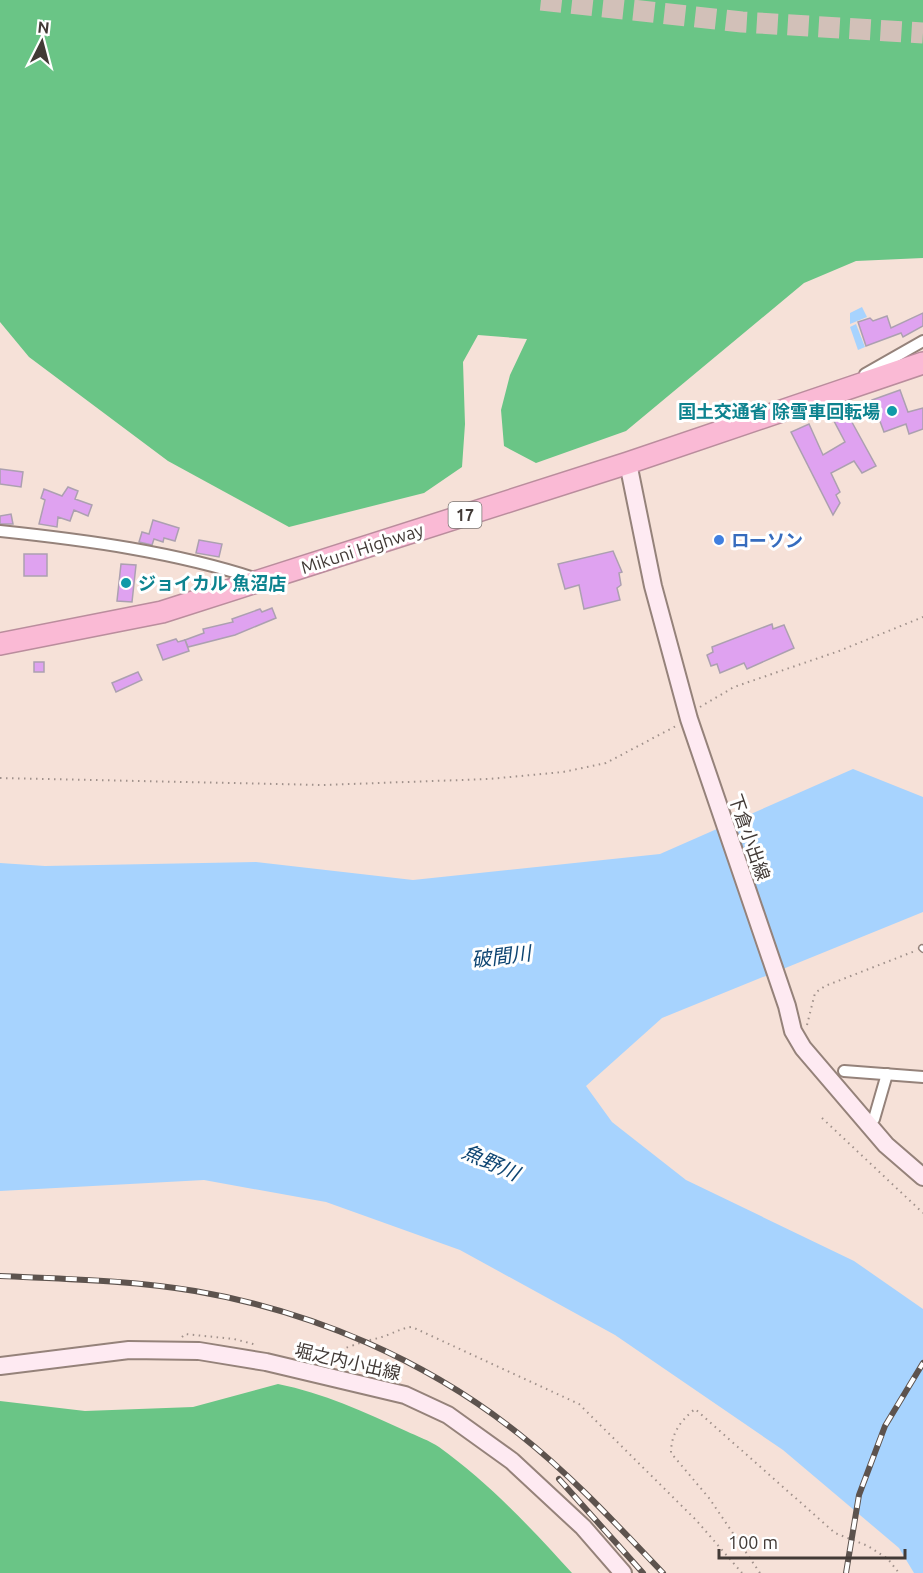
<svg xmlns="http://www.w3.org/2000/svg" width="923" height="1573" viewBox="0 0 923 1573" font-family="Ubuntu,'Noto Sans JP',sans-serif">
<rect width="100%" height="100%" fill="#f6e1d8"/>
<g fill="#6ac586">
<path d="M0,0H923V258L856,261L804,283L626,431L536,463L504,446L501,410L510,375L527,339L478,335L463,362L465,424L462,467L424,493L289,527L168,461L29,357L0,322Z"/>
<path d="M278,1384C323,1393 365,1412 406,1431C417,1436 430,1441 439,1447C489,1483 531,1528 572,1573H0V1401L85,1411L193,1407Z"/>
</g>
<g fill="#a7d3fe">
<path d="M862,307L867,317L850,324V313Z"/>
<path d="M856,324L865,347L858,350L850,327Z"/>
<path d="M853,769L923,797V912L662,1018L586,1086L612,1122L686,1180L854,1261L923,1309V1573H914L899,1548L783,1450L615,1335L460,1250L326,1202L204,1180L0,1191V863L45,866L256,862L413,880L660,854Z"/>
</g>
<g fill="#dfa2f0" stroke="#aca0b0" stroke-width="1.5">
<path d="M923,313V326L903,337L901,333L866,346L858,322L870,318L873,321L887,316L891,328Z"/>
<path d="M900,390L908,412L923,408V429L909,434L906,424L884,432L872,400Z"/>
<path d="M848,415L876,466L862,473L854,461L831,473L840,492L836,495L840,503L833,515L791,432L809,424L823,455L845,442L834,421Z"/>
<path d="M0,469L23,472L21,487L0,484Z"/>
<path d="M68,487L78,491L75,499L92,505L88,516L74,510L70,521L58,517L57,527L39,524L45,500L41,498L44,489L62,496Z"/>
<path d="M11,514L13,524H0V516Z"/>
<path d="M153,520L179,528L175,541L164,538L163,542L154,539L152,545L139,542L142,532L149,534Z"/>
<path d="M199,540L222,544L219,557L196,553Z"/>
<path d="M613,551L622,572L619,573L621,585L617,588L620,600L584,609L579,585L565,589L558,564Z"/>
<rect x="24" y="554" width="23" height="22"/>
<path d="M121,564L136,565L132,602L117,601Z"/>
<path d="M272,608L276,618L235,635L188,647L185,640L204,633L203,629L233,622L232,619L260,609L262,612Z"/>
<path d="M772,624L773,629L784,625L794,648L747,669L744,663L720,673L717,664L711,666L707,655L713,652L712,647Z"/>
<path d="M176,639L178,642L185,640L189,651L163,660L157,645Z"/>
<rect x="34" y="662" width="10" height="10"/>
<path d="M138,672L142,680L116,692L112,683Z"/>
</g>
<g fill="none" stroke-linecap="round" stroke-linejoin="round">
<path stroke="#d2c0b8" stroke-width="21" stroke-dasharray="21 10" stroke-linecap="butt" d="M541,0L742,22L923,33"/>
<defs>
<path id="lane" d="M922,948L923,949"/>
<g id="street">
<path d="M865,374L923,341"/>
<path d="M0,531C86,540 175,552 257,579"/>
<path d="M844,1071L923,1077"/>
<path d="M867,1124L874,1119L887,1074"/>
</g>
<g id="secondary">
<path d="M628,463L653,586L689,719L787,1006L793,1031L803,1048L886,1145L923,1177"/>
<path d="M0,1366L129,1350L199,1351L266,1362L405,1395L448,1415L512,1461L583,1527L623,1573"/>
</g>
<path id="highway" d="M0,644L162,612L628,463L923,363"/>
</defs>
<use href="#lane" stroke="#95827a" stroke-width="8"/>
<use href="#street" stroke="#95827a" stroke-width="14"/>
<use href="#secondary" stroke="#95827a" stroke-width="20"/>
<use href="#highway" stroke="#ba8d9d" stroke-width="24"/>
<g stroke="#a0918b" stroke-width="2" stroke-dasharray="1.5 4.5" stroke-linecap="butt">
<path d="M700,707L734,687L839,651L923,617"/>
<path d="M0,778L323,785L489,779L563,772L606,763L676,726"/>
<path d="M807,1025L815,993L825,986L915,951"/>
<path d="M822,1118L923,1213"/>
<path d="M182,1337L185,1334L234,1339L257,1345"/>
<path d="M300,1354C323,1358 334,1352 354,1345C366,1340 379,1339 390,1334C398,1331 402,1328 412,1327L579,1404L696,1520L742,1573"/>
<path d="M760,1573L709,1498L671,1453C671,1434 680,1421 695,1409L835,1533L868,1546L888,1559L899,1573"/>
</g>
<use href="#lane" stroke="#fff" stroke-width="5"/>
<use href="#street" stroke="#fff" stroke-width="10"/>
<use href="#secondary" stroke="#feeaf2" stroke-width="16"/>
<use href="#highway" stroke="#fabad5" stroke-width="21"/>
<defs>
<g id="rail">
<path d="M0,1276C64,1279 131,1280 195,1291C312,1311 426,1360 519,1434C572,1476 617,1525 663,1573"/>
<path d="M559,1479L643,1573"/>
<path d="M846,1573L859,1495L885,1426L923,1363"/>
</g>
</defs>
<use href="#rail" stroke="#5d534e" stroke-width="6"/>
<use href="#rail" stroke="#fff" stroke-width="4" stroke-dasharray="11" stroke-linecap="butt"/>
</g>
<g fill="#0f9aa8" stroke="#fff" stroke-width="2">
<circle cx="892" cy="411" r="6"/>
<circle cx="126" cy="583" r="6"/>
</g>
<circle fill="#3f7fe0" stroke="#fff" stroke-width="2" cx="719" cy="540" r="6"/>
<g text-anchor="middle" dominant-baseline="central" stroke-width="6" stroke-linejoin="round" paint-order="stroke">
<rect fill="#fff" stroke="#7b7572" stroke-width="1.5" x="448.5" y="502" width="33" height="26" rx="4.5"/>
<g font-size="16" font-weight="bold" fill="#423a36">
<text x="465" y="515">17</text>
</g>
<g font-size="18" font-weight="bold" fill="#0d838f" stroke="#fff" text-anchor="end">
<text x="880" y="411">国土交通省 除雪車回転場</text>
<text x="138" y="583" text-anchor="start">ジョイカル 魚沼店</text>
</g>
<g font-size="18" font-weight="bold" fill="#366cbe" stroke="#fff" text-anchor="start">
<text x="731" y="540">ローソン</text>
</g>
<g font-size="18" fill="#423a36" stroke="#fff">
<text transform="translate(362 548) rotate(-18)">Mikuni Highway</text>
<text transform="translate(750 837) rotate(71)">下倉小出線</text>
<text transform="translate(348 1361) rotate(13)">堀之内小出線</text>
</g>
<g font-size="20" font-style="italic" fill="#0e4572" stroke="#fff">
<text transform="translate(501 956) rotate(-7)">破間川</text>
<text transform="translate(491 1162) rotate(24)">魚野川</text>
</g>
</g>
<g transform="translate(42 42) rotate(6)" stroke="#ffffff" stroke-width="4.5" paint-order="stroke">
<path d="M0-4.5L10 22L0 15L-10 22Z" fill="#423a36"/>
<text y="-9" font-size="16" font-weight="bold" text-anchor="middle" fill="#423a36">N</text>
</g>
<path d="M719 1549v9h186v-9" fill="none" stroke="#423a36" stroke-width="3"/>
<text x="728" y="1549" font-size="18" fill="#423a36" stroke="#ffffff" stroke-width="4.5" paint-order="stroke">100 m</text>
</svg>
